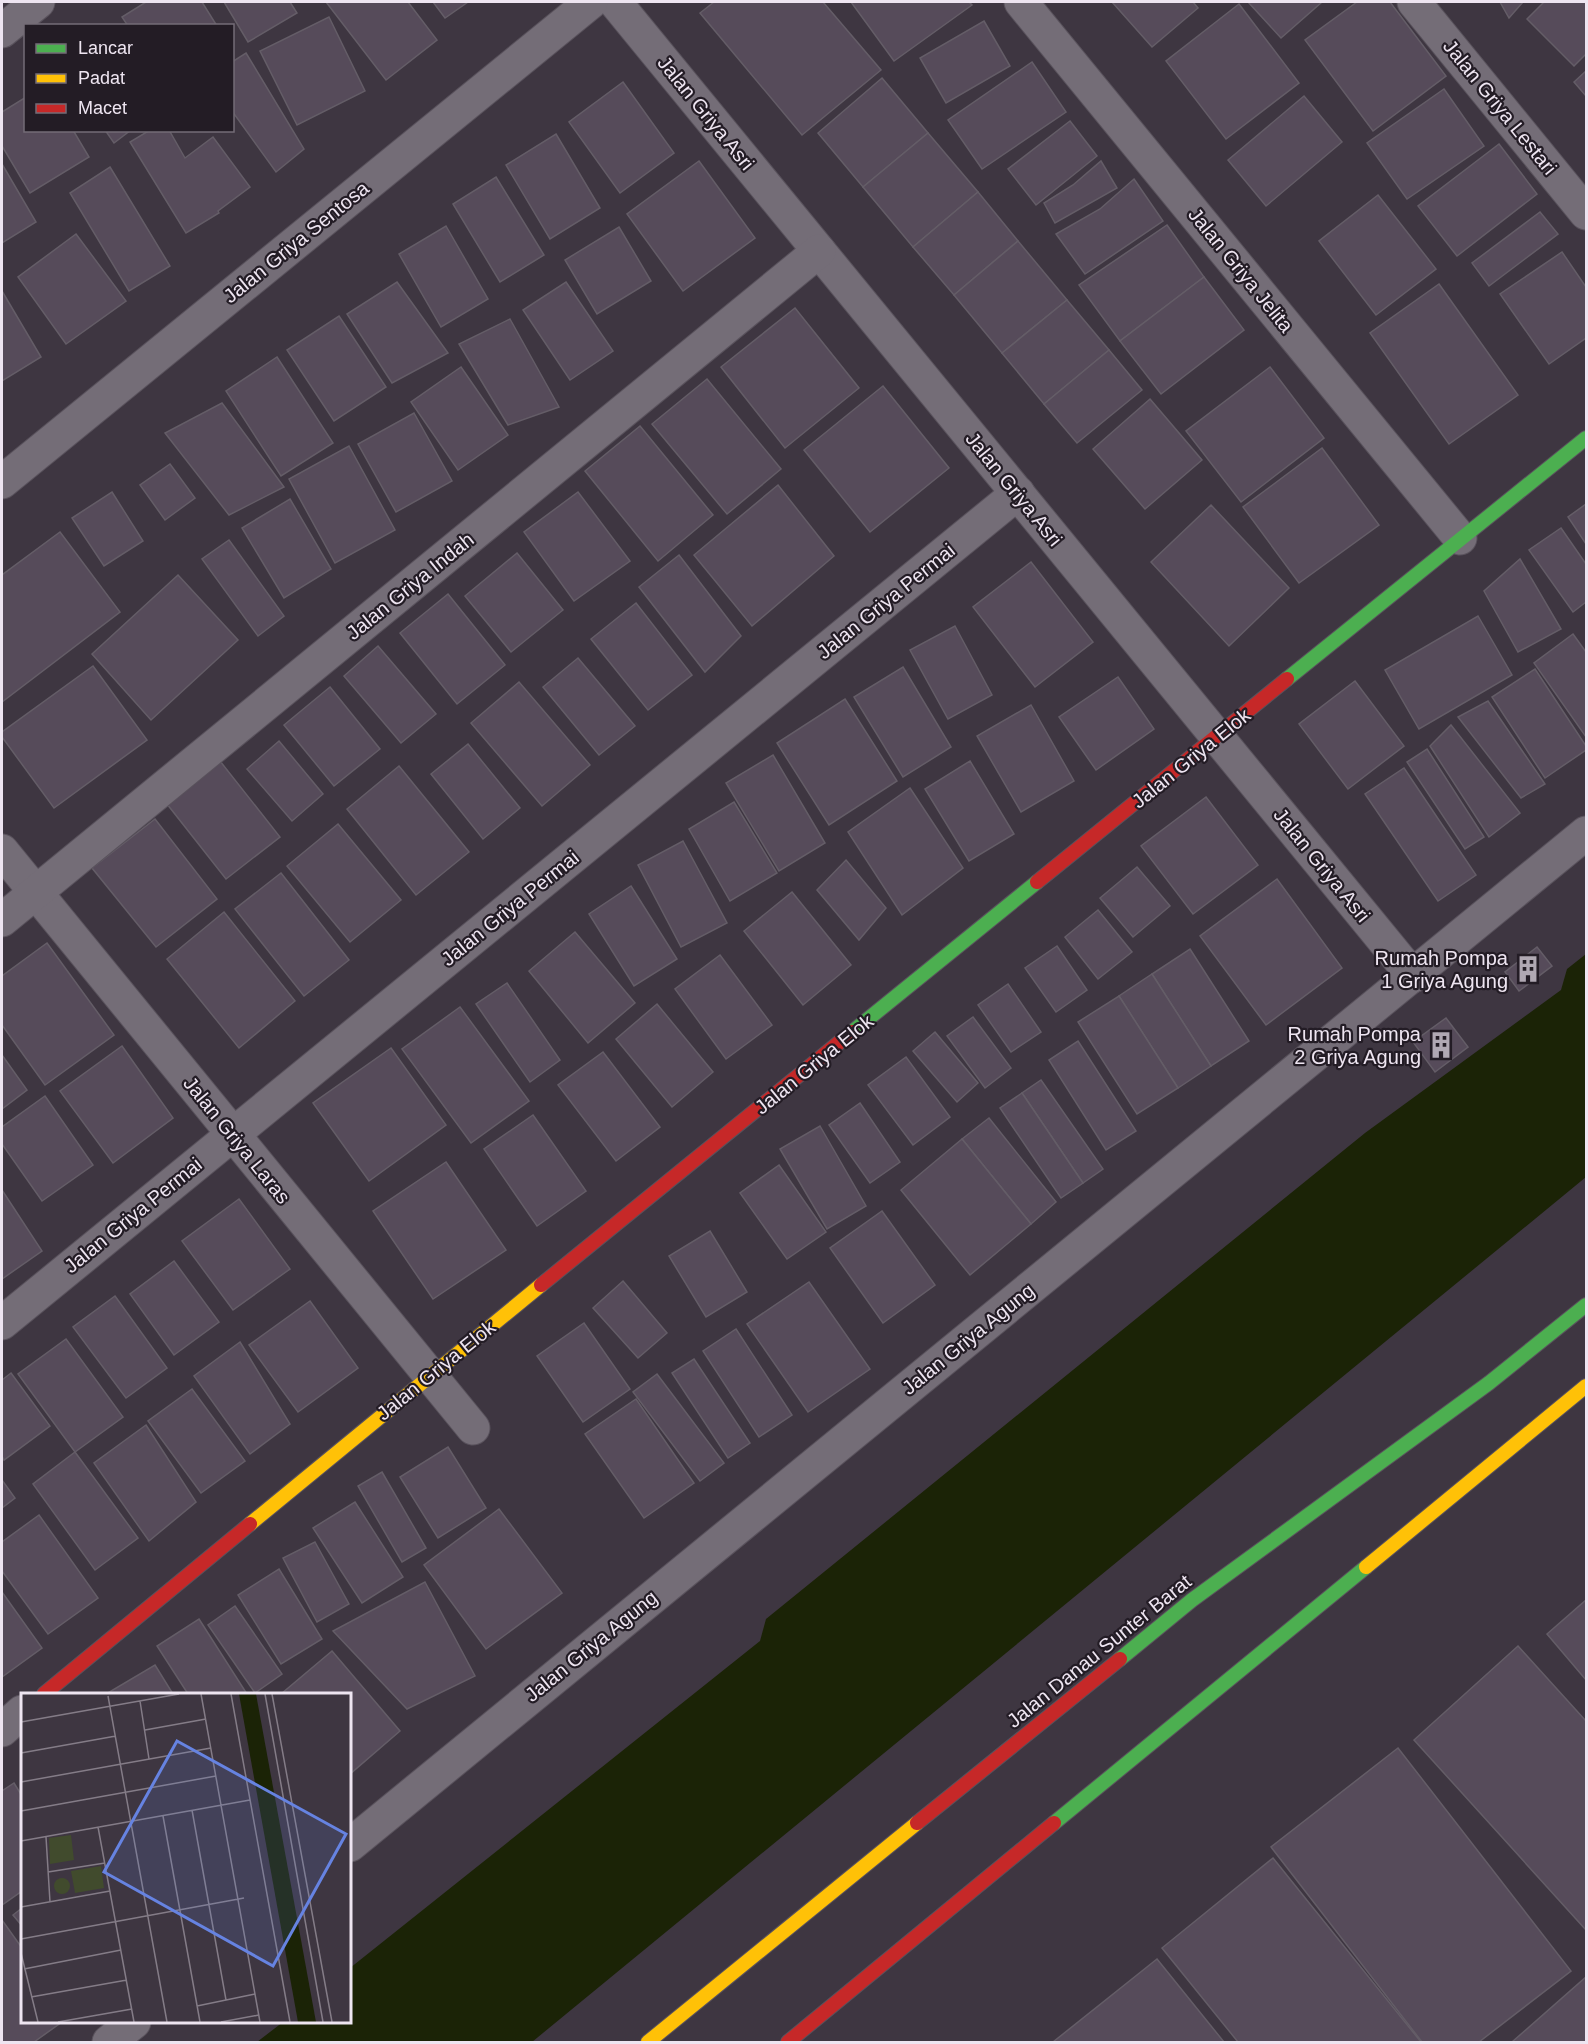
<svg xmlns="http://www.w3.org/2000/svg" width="1588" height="2044" viewBox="0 0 1588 2044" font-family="Arial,sans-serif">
<rect width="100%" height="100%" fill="#3e3641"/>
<path fill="#1b2306" d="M1586,954V1177L532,2042H257L283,2022H350V1968L760,1641L766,1619L1365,1133L1561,990L1567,969Z"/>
<g fill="#564b5a" stroke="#645d67" stroke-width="1.5">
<path d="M146,2H202L217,26H128L122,17Z"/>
<path d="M224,2H290L297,13L248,42Z"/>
<path d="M326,2H408L437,40L386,80Z"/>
<path d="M433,2H468L445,18Z"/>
<path d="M714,2H823L881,70L802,135L700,13Z"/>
<path d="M851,2H969L972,5L894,61Z"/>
<path d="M1112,2H1193L1198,8L1152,47Z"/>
<path d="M1248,2H1322L1281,38Z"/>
<path d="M1357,2H1390L1446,76L1373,131L1305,40Z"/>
<path d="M1500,2H1523L1509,18Z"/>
<path d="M1544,2H1586V54L1574,66L1527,19Z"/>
<path d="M1239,4L1299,83L1226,139L1166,61Z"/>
<path d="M329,17L365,91L297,125L260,51Z"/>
<path d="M984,21L1010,66L946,103L920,58Z"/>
<path d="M246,53L304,149L276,172L232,111V62Z"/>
<path d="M1032,62L1066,112L982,169L948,120Z"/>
<path d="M1586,71V96L1574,82Z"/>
<path d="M882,78L928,133L863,187L818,133Z"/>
<path d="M623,82L674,153L620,193L569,122Z"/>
<path d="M1444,89L1484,146L1407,199L1367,143Z"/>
<path d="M1304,96L1342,142L1266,206L1228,160Z"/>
<path d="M26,97V130H73L89,157L30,193L2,146V112Z"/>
<path d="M1070,121L1097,156L1036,205L1008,169Z"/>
<path d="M105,130H131L114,143Z"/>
<path d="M150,130H169L185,158L213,137L250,187L218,211L219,213L186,233L130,142Z"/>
<path d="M928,133L978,192L913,247L863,187Z"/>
<path d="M556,134L600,208L550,239L506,165Z"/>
<path d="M1499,144L1537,194L1457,256L1418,206Z"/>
<path d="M699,161L755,238L683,291L627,214Z"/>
<path d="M1101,161L1117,188L1055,223L1044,203L1073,185Z"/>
<path d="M2,164L36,222L2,243Z"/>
<path d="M110,167L170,266L129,291L70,193Z"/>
<path d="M496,177L544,255L500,282L453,204Z"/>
<path d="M1134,179L1163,221L1085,274L1056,234L1100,209Z"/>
<path d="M978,192L1018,241L954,295L913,247Z"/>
<path d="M1378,195L1436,269L1376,315L1319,241Z"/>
<path d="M1540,212L1558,234L1489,286L1472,263Z"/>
<path d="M1167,225L1204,277L1120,341L1079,285Z"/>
<path d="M446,226L488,299L441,327L399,254Z"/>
<path d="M619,227L651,281L597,314L565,260Z"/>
<path d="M76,234L126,301L66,344L18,277Z"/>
<path d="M1018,241L1067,300L1002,353L954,295Z"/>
<path d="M1562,252L1586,287V338L1549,364L1500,294Z"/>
<path d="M1204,277L1244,330L1161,394L1120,341Z"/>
<path d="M397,282L448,353L392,383L347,314Z"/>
<path d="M566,282L613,351L570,380L523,310Z"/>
<path d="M1439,284L1518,395L1449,444L1370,333Z"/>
<path d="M2,291L41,357L2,381Z"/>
<path d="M1067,300L1109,350L1044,404L1002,353Z"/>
<path d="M795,308L859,388L785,448L721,367Z"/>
<path d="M339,316L386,387L334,421L287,350Z"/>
<path d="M510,319L559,407L508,425L459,344Z"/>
<path d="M1109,350L1142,390L1077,443L1044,404Z"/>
<path d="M277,357L333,443L281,476L226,391Z"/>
<path d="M461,367L508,435L458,470L411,402Z"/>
<path d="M1270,367L1324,438L1241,502L1186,431Z"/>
<path d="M707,379L781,469L727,514L652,424Z"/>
<path d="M883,386L949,468L870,532L804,450Z"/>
<path d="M1150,399L1202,460L1145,509L1093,449Z"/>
<path d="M222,403L284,487L229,515L165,433Z"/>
<path d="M414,413L452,481L396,512L358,444Z"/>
<path d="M640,426L713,515L658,561L585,471Z"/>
<path d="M349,446L395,530L335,563L289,479Z"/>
<path d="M1322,448L1379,525L1299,583L1243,507Z"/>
<path d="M170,464L195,498L165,520L140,485Z"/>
<path d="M778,485L834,556L752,626L694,555Z"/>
<path d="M112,492L143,541L104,566L72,518Z"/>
<path d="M578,492L630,561L574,601L524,532Z"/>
<path d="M290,499L331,569L284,598L242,528Z"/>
<path d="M1586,504V544L1568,517Z"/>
<path d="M1211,505L1289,588L1229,646L1151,562Z"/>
<path d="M1561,528L1586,564V602L1573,612L1529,550Z"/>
<path d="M60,532L120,612L2,702V575Z"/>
<path d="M229,540L284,616L258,636L202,559Z"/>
<path d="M517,553L563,610L511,652L465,596Z"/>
<path d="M679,555L741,636L705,672L639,587Z"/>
<path d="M1520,559L1561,629L1518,652L1484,591Z"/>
<path d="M1031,562L1093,642L1035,687L973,607Z"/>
<path d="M178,575L238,640L151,720L92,654Z"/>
<path d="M448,594L505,665L457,704L400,633Z"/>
<path d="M636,603L692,675L648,710L591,639Z"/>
<path d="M1478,616L1512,675L1419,729L1385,670Z"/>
<path d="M955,626L992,695L948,719L910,650Z"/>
<path d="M1573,634L1586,652V737L1534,663Z"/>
<path d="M378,646L436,714L401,743L344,676Z"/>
<path d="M578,658L635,726L599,755L543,687Z"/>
<path d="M93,666L147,740L54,808L2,737V732Z"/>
<path d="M903,667L951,747L903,777L854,697Z"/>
<path d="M1535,669L1586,746V750L1545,778L1492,697Z"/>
<path d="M1118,677L1154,729L1096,770L1059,717Z"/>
<path d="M1355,681L1404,746L1348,789L1299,724Z"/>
<path d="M519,682L590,765L542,806L471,723Z"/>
<path d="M330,687L380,749L334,786L284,725Z"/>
<path d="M845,699L897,781L829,825L777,743Z"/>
<path d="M1488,701L1545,784L1521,798L1458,717Z"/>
<path d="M1031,705L1074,781L1021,812L977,736Z"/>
<path d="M1451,725L1520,813L1489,837L1430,746Z"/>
<path d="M279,741L323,794L292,821L247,769Z"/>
<path d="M468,744L520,808L483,839L431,774Z"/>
<path d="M1427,749L1484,837L1465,849L1407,762Z"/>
<path d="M773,755L825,843L779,871L726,783Z"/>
<path d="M220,761L280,837L226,879L167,804Z"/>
<path d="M970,761L1014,834L969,861L925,789Z"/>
<path d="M399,766L469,852L416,895L347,809Z"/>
<path d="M1404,768L1476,875L1438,901L1365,794Z"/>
<path d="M910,788L963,868L902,915L848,832Z"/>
<path d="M1206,797L1258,865L1193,914L1141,846Z"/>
<path d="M734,802L777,873L730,901L689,829Z"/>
<path d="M155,819L217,899L156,947L92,868Z"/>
<path d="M338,824L401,900L350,942L287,866Z"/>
<path d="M683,841L727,923L681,947L638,865Z"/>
<path d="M846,860L886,908L859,940L817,890Z"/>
<path d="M1137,867L1170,906L1133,937L1100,898Z"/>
<path d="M281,873L349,960L304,996L235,909Z"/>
<path d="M1277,879L1342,968L1266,1025L1200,936Z"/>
<path d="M631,886L677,959L634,986L589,914Z"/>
<path d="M792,892L851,965L803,1005L744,931Z"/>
<path d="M1098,910L1132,952L1098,979L1065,937Z"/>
<path d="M224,912L295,1001L239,1048L167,959Z"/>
<path d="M575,932L635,1003L588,1043L529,971Z"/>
<path d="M47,943L114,1035L45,1085L2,1025V976Z"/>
<path d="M1057,946L1087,990L1056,1012L1025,968Z"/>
<path d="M1537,947L1552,966L1519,991L1505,972Z"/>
<path d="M1190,949L1249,1041L1211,1066L1152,974Z"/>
<path d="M720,955L772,1025L726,1059L675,989Z"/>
<path d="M1152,974L1211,1066L1178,1088L1119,996Z"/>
<path d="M507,983L560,1060L530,1082L476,1004Z"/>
<path d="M1008,984L1041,1032L1011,1052L978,1005Z"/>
<path d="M1119,996L1178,1088L1137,1114L1078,1022Z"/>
<path d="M657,1004L713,1072L672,1107L616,1039Z"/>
<path d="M460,1007L529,1101L471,1143L402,1049Z"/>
<path d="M973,1017L1011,1068L985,1088L947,1036Z"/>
<path d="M1446,1018L1468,1047L1435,1072L1413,1042Z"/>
<path d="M935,1032L978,1083L957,1102L913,1051Z"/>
<path d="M1078,1041L1136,1131L1106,1150L1049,1060Z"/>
<path d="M122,1046L173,1118L113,1163L60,1091Z"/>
<path d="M391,1048L446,1125L369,1181L313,1103Z"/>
<path d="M603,1052L660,1127L616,1161L558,1085Z"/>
<path d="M2,1055L27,1090L2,1109Z"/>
<path d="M906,1057L950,1117L913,1145L868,1085Z"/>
<path d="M1041,1080L1103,1169L1083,1183L1022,1093Z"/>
<path d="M1022,1093L1083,1183L1061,1198L1000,1108Z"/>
<path d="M45,1096L93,1165L42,1201L2,1144V1127Z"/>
<path d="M860,1103L900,1162L870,1183L829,1125Z"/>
<path d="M533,1115L586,1191L537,1226L484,1149Z"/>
<path d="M989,1118L1056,1202L1031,1224L962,1139Z"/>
<path d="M820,1126L866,1206L827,1229L780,1149Z"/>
<path d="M962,1139L1031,1224L970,1275L901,1190Z"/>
<path d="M446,1162L506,1250L433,1299L373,1211Z"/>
<path d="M779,1165L826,1232L787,1259L740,1193Z"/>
<path d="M2,1190L42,1251L2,1279Z"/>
<path d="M239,1199L290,1269L233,1310L182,1241Z"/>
<path d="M882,1211L935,1285L883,1323L830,1248Z"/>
<path d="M710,1231L747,1292L706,1317L669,1256Z"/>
<path d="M174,1261L219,1322L174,1355L130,1294Z"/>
<path d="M623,1281L667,1333L638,1358L593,1308Z"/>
<path d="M809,1282L870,1369L808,1412L747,1324Z"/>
<path d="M115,1296L167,1368L126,1398L73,1327Z"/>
<path d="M310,1301L358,1368L298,1412L249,1345Z"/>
<path d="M584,1323L630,1389L583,1422L537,1356Z"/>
<path d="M736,1329L792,1415L759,1437L703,1351Z"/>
<path d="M66,1339L123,1417L75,1452L18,1374Z"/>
<path d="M240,1342L290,1424L250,1454L194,1376Z"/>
<path d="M694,1359L750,1443L728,1458L672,1373Z"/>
<path d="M11,1373L50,1426L4,1460L2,1456V1380Z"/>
<path d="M657,1374L724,1463L700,1481L633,1392Z"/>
<path d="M192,1389L245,1461L201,1493L148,1421Z"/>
<path d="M636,1399L694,1483L644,1518L585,1434Z"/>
<path d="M146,1425L196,1502L149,1541L94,1463Z"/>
<path d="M448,1447L486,1508L438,1538L400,1477Z"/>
<path d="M75,1452L138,1538L95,1570L33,1484Z"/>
<path d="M382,1472L426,1548L402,1562L358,1486Z"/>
<path d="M2,1480L15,1498L2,1508Z"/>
<path d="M355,1502L403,1577L362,1603L313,1528Z"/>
<path d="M499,1509L562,1593L486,1649L424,1565Z"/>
<path d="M39,1515L98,1598L48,1634L2,1571V1542Z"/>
<path d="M315,1542L349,1604L317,1622L283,1558Z"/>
<path d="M279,1569L322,1639L281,1664L238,1595Z"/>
<path d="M425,1582L475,1676L407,1709L333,1631Z"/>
<path d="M2,1592L42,1648L2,1677Z"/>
<path d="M1586,1600V1680L1547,1634Z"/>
<path d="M235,1606L282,1674L255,1693L208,1625Z"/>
<path d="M199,1619L247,1694H188L157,1646Z"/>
<path d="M1518,1646L1586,1721V1930L1414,1740Z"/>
<path d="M332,1651L400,1731L350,1774V1694H281Z"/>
<path d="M155,1665L173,1694H106Z"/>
<path d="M1398,1748L1571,1971L1479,2042H1422L1271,1847Z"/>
<path d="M14,1783L22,1796V1891L2,1905V1791Z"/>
<path d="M1273,1858L1421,2042H1238L1162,1948Z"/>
<path d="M22,1908V1926L13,1915Z"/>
<path d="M2,1920L22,1948V2022H62L34,2042H2Z"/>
<path d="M1157,1959L1224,2042H1053Z"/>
<path d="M1586,1977V2042H1512Z"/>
</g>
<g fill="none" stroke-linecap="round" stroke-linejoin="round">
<defs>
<g id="street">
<path d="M615,2L1413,976"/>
<path d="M1021,2L1460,538"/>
<path d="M1414,2L1586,213"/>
<path d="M2,31L38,2"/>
<path d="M2,482L591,2"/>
<path d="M2,851L473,1428"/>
<path d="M2,920L819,251"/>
<path d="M2,1323L1018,493"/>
<path d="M2,1730L22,1712"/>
<path d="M350,1845L1586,833"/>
<path d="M109,2042L134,2022"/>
</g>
<g id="fast">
<path d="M1287,679L1586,438"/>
<path d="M852,1032L1037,882"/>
<path d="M1120,1659L1192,1600L1489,1383L1586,1305"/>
<path d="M1054,1823L1366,1567"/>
</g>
<g id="slow">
<path d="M250,1524L541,1285"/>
<path d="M1366,1567L1586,1386"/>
<path d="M648,2042L917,1823"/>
</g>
<g id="jam">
<path d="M1037,882L1287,679"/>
<path d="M541,1285L852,1032"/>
<path d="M44,1694L250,1524"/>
<path d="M917,1823L1120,1659"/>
<path d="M788,2042L1054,1823"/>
</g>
</defs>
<use href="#street" stroke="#59525c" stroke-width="35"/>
<use href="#fast" stroke="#59525c" stroke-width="16"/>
<use href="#slow" stroke="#59525c" stroke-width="16"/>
<use href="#jam" stroke="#59525c" stroke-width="16"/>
<use href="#street" stroke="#746d77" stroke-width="33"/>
<use href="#fast" stroke="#4caf50" stroke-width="14"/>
<use href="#slow" stroke="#ffc107" stroke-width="14"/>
<use href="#jam" stroke="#c62828" stroke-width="14"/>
</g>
<defs>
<symbol id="building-bare" viewBox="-9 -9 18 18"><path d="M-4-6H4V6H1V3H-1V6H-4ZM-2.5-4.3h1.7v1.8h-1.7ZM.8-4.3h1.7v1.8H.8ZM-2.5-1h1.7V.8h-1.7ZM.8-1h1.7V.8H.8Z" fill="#b0a8b3" stroke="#231c25" stroke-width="2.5" paint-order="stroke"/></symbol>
</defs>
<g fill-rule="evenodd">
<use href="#building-bare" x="1509" y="950" width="38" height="38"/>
<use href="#building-bare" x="1422" y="1026" width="38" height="38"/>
</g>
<g text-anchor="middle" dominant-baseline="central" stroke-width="4.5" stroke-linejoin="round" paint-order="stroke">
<g font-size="20" fill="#eee5f1" stroke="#231c25">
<text transform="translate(1500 107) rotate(51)">Jalan Griya Lestari</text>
<text transform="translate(706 113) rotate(51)">Jalan Griya Asri</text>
<text transform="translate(296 242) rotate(-39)">Jalan Griya Sentosa</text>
<text transform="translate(1241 270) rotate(51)">Jalan Griya Jelita</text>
<text transform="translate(1014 489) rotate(51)">Jalan Griya Asri</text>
<text transform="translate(410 586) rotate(-39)">Jalan Griya Indah</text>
<text transform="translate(886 601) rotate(-39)">Jalan Griya Permai</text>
<text transform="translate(1191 758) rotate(-39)">Jalan Griya Elok</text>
<text transform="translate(1322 865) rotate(51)">Jalan Griya Asri</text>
<text transform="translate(510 908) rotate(-39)">Jalan Griya Permai</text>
<text transform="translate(814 1064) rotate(-39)">Jalan Griya Elok</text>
<text transform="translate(237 1140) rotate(51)">Jalan Griya Laras</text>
<text transform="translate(133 1215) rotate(-39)">Jalan Griya Permai</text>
<text transform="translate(968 1339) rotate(-39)">Jalan Griya Agung</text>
<text transform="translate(436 1370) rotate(-39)">Jalan Griya Elok</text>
<text transform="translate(591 1646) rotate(-39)">Jalan Griya Agung</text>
<text transform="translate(1099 1651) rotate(-39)">Jalan Danau Sunter Barat</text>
</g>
<g font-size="20" fill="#eee5f1" stroke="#231c25" text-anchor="end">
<text x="1508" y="958">Rumah Pompa<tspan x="1508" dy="23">1 Griya Agung</tspan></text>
<text x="1421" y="1034">Rumah Pompa<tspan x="1421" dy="23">2 Griya Agung</tspan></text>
</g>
</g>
<g transform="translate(21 1693)">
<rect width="330" height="330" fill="#3e3641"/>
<path d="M50,142L53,167L29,171L28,145ZM80,173L83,195L54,200L50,178ZM33 193a8 8 0 1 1 16 0a8 8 0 1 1-16 0Z" fill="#414b2d"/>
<path d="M218,1H235L295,329H277Z" fill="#1b2306"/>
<path fill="none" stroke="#847c87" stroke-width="1.5" d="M180,1L239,329M210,1L269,329M244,1L302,329M251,1L311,329M87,3L146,329M119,8L128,66M0,29L158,1M124,37L185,26M0,60L95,43M0,89L190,55M171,117L205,307M0,118L195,83M142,123L179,329M77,134L113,329M25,144L29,209M0,148L229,107M27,179L84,170M0,214L89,198M0,246L223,205M0,260L17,329M3,276L100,257M10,304L106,287M176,313L234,301M37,329L111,316M200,329L238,322"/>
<path fill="#6683e1" fill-opacity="0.15" stroke="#6683e1" stroke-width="3" d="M156,48L325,141L252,273L83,179Z"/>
<rect width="330" height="330" fill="none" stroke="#eee5f1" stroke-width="3"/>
</g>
<rect width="1588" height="2044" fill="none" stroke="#eee5f1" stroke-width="6"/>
<rect x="24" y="24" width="210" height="108" fill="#231c25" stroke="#746c77" stroke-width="1.5"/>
<rect x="36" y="44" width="30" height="9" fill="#4caf50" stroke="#746c77" stroke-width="1.5"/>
<text x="78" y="54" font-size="18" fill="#eee5f1">Lancar</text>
<rect x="36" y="74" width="30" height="9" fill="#ffc107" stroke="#746c77" stroke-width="1.5"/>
<text x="78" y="84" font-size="18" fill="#eee5f1">Padat</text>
<rect x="36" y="104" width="30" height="9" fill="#c62828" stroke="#746c77" stroke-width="1.5"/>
<text x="78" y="114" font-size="18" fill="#eee5f1">Macet</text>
</svg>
